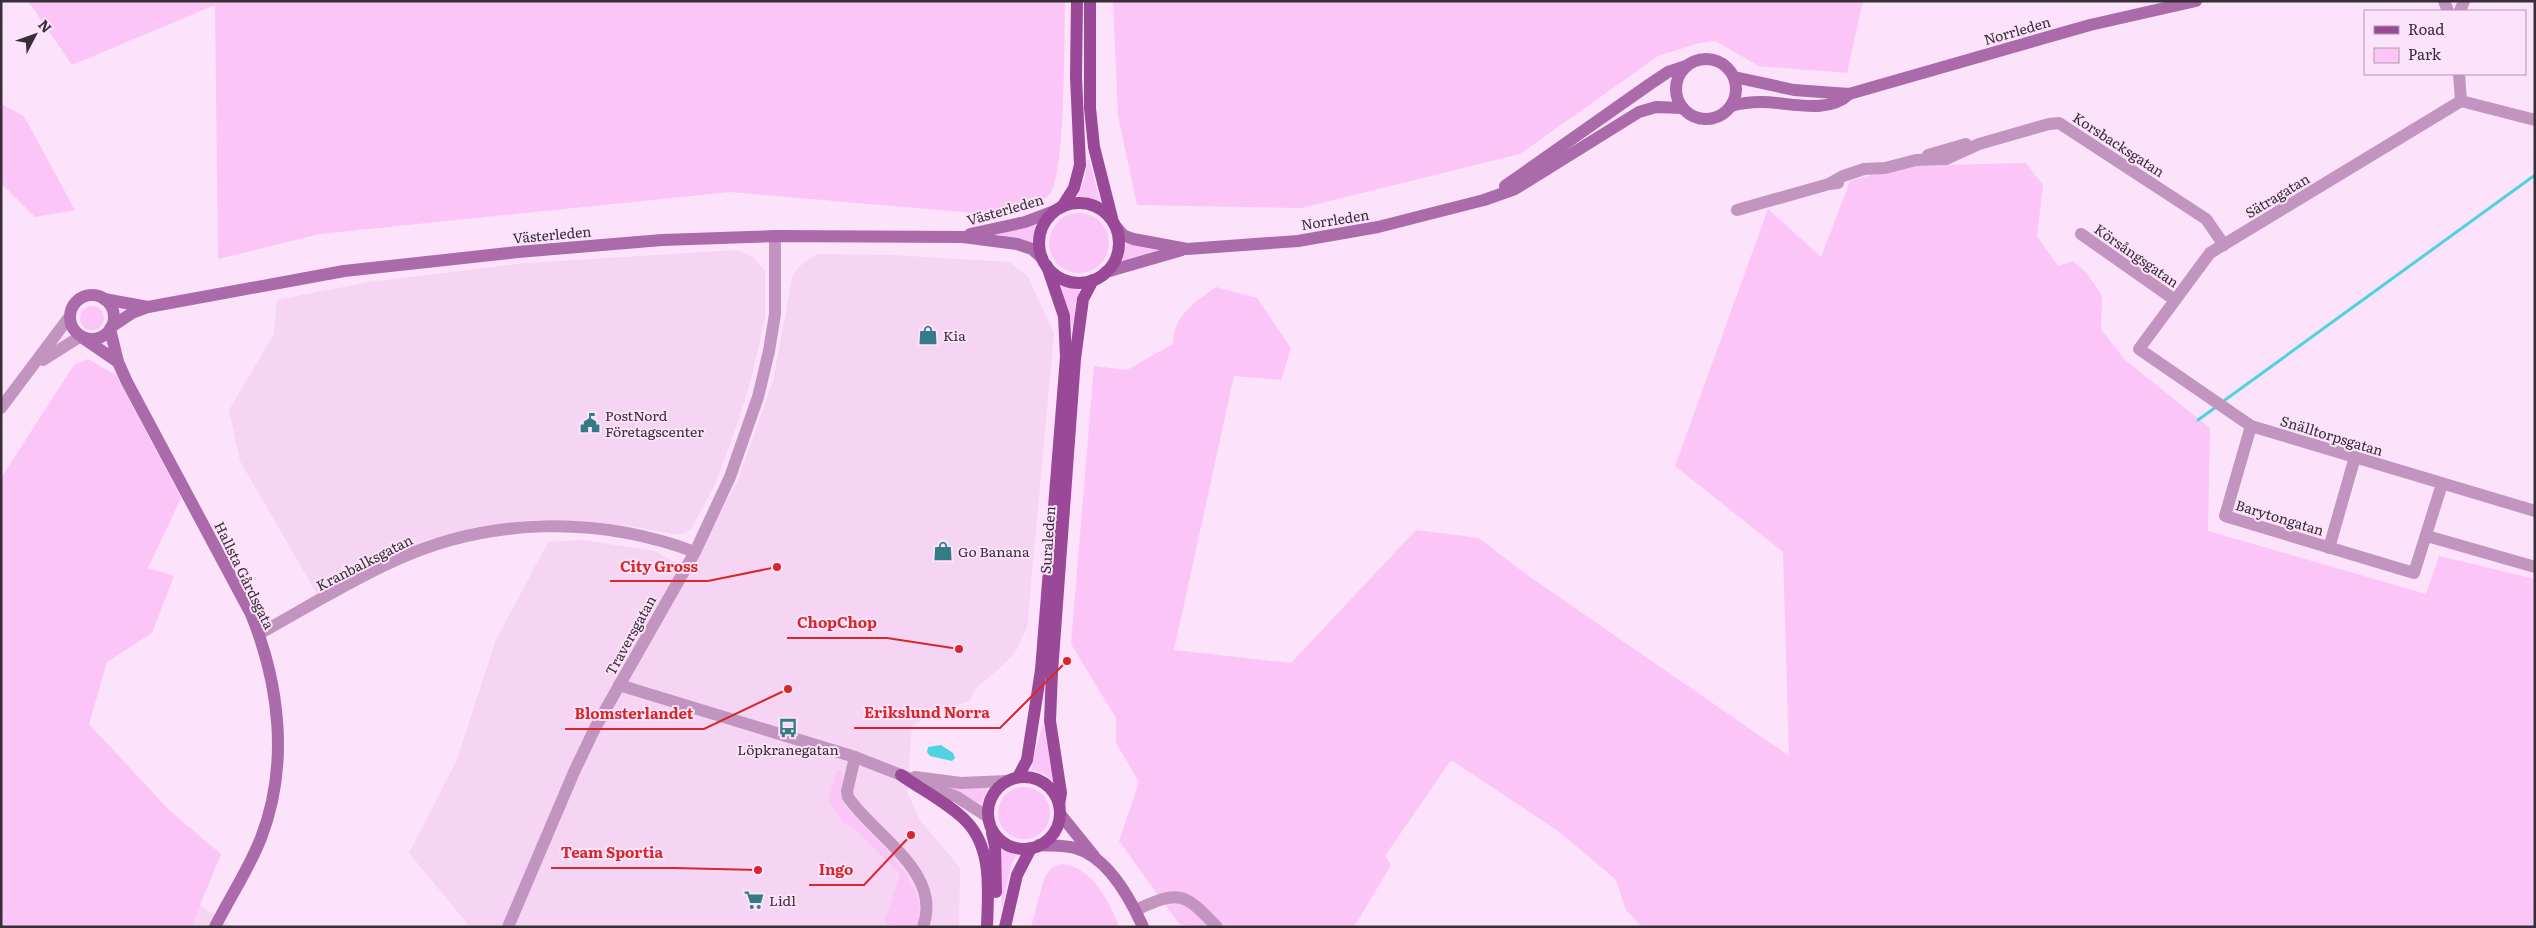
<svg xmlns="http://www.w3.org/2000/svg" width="2536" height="928" viewBox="0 0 2536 928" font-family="Literata,serif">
<rect width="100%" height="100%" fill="#fce2fa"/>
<g fill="#f5d5f3">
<path d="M737,250L753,257L765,271V318L752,376L738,422L715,485L691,529L682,534H673L622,525L532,520L479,527L430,539L386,557L317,594L240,461L229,410L274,334L277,300L369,282L527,263Z"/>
<path d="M818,254L893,255L1009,262L1028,277L1054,333L1027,628L1015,653L1000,668L976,688L970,701L932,713L912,726L907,792L920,820L960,868L959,927H470L409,853L456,762L496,640L548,542L583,540L654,551L690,570L738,480L773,381L793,274L804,262Z"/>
<path d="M198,904L233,927H191Z"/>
</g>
<g fill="#fbc5f8">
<path d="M28,1H1065C1064,32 1066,179 1049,195C1036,208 1004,211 987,214L730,192L320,234L218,259L215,5L72,65Z"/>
<path d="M1113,1H1863L1847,73L1759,66L1715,41L1699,43L1658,56L1520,154L1301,208L1137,205L1118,116Z"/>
<path d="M1,104L24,116L75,210L35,217L1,183Z"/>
<path d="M1087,160H1089L1100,201L1078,196L1085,178Z"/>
<path d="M2026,163L2043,185L2037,236L2058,266L2073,261L2087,273L2102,296L2101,329L2124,359L2210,428L2208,531L2426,594L2439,556L2535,579V927H1642L1626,910L1616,880L1558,831L1451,760L1385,856L1391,865L1354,927H1195L1179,924L1119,841L1139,782L1116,743V718L1071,644L1094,366L1127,370L1173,344C1173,316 1195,302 1216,287L1257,298L1291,348L1281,380L1234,376L1174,650L1291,663L1416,530L1479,538L1523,572L1789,756L1783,552L1675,466L1768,209L1821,257L1850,181L1904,166Z"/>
<circle cx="1079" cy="243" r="30"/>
<path d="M1036,224L1032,243L996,237L995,235Z"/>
<path d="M1126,242L1163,251L1122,262Z"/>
<path d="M1061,286L1080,290L1075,304L1074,333Z"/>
<circle cx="92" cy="318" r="12"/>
<path d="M88,359L116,375L181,498L148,568L174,576L152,633L107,662L89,724L169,810L221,854L191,927H1V478L74,365Z"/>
<path d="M1042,726L1044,727L1054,782L1044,774L1031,770Z"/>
<path d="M837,770H841C844,782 840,794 845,806C869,835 934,885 917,927L887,925L885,920L900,874L853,827L844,824L828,800Z"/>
<circle cx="1024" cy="813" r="26"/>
<path d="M949,788H988L981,804Z"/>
<path d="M1000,848L1016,855L1011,866L1002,909Z"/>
<path d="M1062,864C1092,867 1109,901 1119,927H1031L1044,879L1051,868Z"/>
</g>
<path fill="#4fd2e1" d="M941,745L953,753L955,758L952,761L930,756L927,752L928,747Z"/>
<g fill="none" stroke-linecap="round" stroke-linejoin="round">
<g stroke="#4fd2e1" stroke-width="3">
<path d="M2225,400L2535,175"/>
<path d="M2198,420L2216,407"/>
</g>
<g stroke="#c295c0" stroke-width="12">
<path d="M2444,1L2448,11"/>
<path d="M2460,11L2464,1"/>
<path d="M2459,74L2461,101L2535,120"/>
<path d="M2461,101L2210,253L2139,349L2251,426L2535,511"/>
<path d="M1928,155L1966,144"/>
<path d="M1829,184L1843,176L1864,169L1885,168L1916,160L1946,159L1979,144L2049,124L2059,123L2206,219L2224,245"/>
<path d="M1737,210L1829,184L1838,183"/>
<path d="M2081,234L2175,300"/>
<path d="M43,360L81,336"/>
<path d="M1,408L70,316"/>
<path d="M2251,426L2225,516L2414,573L2442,484"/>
<path d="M2427,536L2535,567"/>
<path d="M2329,548L2355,457"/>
<path d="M259,634C304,609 349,581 396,560C490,517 599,516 695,552"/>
<path d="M619,685L855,757L957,797L988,817"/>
<path d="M855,757L847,791L848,797C874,836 943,872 923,927"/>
<path d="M915,777L961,783L1007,781"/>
<path d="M1136,910C1179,890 1184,892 1217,927"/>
<path d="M508,927L574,772L595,728L695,552L730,477L758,397L769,351L775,314V236"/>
</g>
<g stroke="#ab6aa9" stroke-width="12">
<circle cx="1706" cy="89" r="30"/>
<path d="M1734,77L1794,90L1849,94L2090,25L2196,1"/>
<path d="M1731,106C1741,103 1751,102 1762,102C1788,102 1828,115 1849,94"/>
<path d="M1505,186L1650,84L1668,72L1686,66"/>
<path d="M1117,228L1123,235L1133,239L1187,249L1298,241L1378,227L1484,200L1515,189L1639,112L1656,107L1682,108"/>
<path d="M970,234L1025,222L1054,211"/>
<path d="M1106,272L1182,250"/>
<circle cx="92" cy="317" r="22"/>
<path d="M104,299L148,307"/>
<path d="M111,327L132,313L148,307L344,271L518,252L662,240L775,236L963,237L1017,244L1032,249L1042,258"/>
<path d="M110,329L118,362L127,382L251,614C280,685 289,766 261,838C249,869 230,897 215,927"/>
<path d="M83,338L118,362"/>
<path d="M1060,814L1094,856"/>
<path d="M1039,845C1050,846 1064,845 1075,848C1108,857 1130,898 1143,927"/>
</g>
<g stroke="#9a4998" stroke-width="12">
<path d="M1090,1V108L1094,147L1112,218"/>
<circle cx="1079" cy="243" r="40"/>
<path d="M1062,207L1074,188L1080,165L1076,77L1077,1"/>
<path d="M901,775C922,790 950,804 967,822C993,850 988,893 987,927"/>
<path d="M1018,777L1027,760L1041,670L1066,357L1064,316L1047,266"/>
<circle cx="1024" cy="813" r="36"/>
<path d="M1059,805L1061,793L1050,721L1052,672L1075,359L1083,299L1093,280"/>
<path d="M992,833L995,846L996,892"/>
<path d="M1005,927L1017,875L1031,848"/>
</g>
</g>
<defs>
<symbol id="shop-bare" viewBox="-9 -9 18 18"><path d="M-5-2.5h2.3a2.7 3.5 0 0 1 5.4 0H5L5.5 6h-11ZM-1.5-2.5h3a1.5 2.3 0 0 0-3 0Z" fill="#347c85" stroke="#fce2fa" stroke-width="2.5" paint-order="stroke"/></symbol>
<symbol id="civic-bare" viewBox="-9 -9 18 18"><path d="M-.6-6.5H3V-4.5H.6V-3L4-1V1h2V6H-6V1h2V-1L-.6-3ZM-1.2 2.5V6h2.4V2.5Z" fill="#347c85" stroke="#fce2fa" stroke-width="2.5" paint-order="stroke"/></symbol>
<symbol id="bus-bare" viewBox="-9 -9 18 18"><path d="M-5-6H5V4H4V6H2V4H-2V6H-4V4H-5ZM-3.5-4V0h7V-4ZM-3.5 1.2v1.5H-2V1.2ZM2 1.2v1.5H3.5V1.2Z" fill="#347c85" stroke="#fce2fa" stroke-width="2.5" paint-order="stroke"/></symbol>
<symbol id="supermarket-bare" viewBox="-9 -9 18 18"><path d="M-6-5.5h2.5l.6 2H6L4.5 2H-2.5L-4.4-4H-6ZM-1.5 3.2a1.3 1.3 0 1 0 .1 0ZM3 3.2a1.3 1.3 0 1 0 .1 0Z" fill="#347c85" stroke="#fce2fa" stroke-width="2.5" paint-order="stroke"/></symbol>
</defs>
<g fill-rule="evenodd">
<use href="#shop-bare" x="914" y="321" width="28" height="28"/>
<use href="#civic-bare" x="576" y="409" width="28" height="28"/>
<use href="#shop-bare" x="929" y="537" width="28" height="28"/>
<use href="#bus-bare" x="774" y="714" width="28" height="28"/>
<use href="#supermarket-bare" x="740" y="886" width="28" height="28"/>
</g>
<g text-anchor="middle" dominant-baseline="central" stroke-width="4" stroke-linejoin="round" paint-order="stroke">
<g font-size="14" fill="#382e37" stroke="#fce2fa">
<text transform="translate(2017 30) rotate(-16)">Norrleden</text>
<text transform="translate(2119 144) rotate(33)">Korsbacksgatan</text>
<text transform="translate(2277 195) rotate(-31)">Sätragatan</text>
<text transform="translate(1005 209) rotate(-16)">Västerleden</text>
<text transform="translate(1335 219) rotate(-9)">Norrleden</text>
<text transform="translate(552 234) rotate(-5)">Västerleden</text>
<text transform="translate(2137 255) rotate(35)">Körsångsgatan</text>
<text transform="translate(2332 435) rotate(17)">Snälltorpsgatan</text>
<text transform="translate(2280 517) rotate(17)">Barytongatan</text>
<text transform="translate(1047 540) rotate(-86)">Suraleden</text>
<text transform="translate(364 562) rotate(-27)">Kranbalksgatan</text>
<text transform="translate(245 575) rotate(64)">Hallsta Gårdsgata</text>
<text transform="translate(630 635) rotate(-61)">Traversgatan</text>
</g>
<g font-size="14" fill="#382e37" stroke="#fce2fa" text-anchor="start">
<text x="943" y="335">Kia</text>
<text x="605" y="415">PostNord<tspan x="605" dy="16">Företagscenter</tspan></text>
<text x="958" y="551">Go Banana</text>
<text x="788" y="749" text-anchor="middle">Löpkranegatan</text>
<text x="769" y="900">Lidl</text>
</g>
</g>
<path fill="none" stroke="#d62828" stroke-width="2" d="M777 567L708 581H610M959 649L887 638H787M1067 661L1000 728H854M788 689L704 729H565M758 870L674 868H551M911 835L864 885H809"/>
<g fill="#d62828" stroke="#fce2fa" stroke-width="2">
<circle cx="777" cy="567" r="5"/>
<circle cx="959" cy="649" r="5"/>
<circle cx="1067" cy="661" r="5"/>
<circle cx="788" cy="689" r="5"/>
<circle cx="758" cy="870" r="5"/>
<circle cx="911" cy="835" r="5"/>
</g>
<g font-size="15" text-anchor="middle" font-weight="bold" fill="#d62828" stroke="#fce2fa" stroke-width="4" stroke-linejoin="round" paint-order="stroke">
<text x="659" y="572">City Gross</text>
<text x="837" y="628">ChopChop</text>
<text x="927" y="718">Erikslund Norra</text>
<text x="634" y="719">Blomsterlandet</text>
<text x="612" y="858">Team Sportia</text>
<text x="836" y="875">Ingo</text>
</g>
<rect width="2536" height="928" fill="none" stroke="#382e37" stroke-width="5"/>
<rect x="2364" y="10" width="162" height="65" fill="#fce2fa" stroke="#ae9aac"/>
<rect x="2374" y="26" width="25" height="8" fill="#9a4998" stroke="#ae9aac"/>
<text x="2408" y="35" font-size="15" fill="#382e37">Road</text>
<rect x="2374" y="48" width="25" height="15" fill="#fbc5f8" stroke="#ae9aac"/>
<text x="2408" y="60" font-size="15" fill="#382e37">Park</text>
<g transform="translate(35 35) rotate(49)" stroke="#fce2fa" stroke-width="4" paint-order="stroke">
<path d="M0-4L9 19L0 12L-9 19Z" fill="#382e37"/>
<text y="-8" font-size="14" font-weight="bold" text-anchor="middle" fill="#382e37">N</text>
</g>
</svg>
